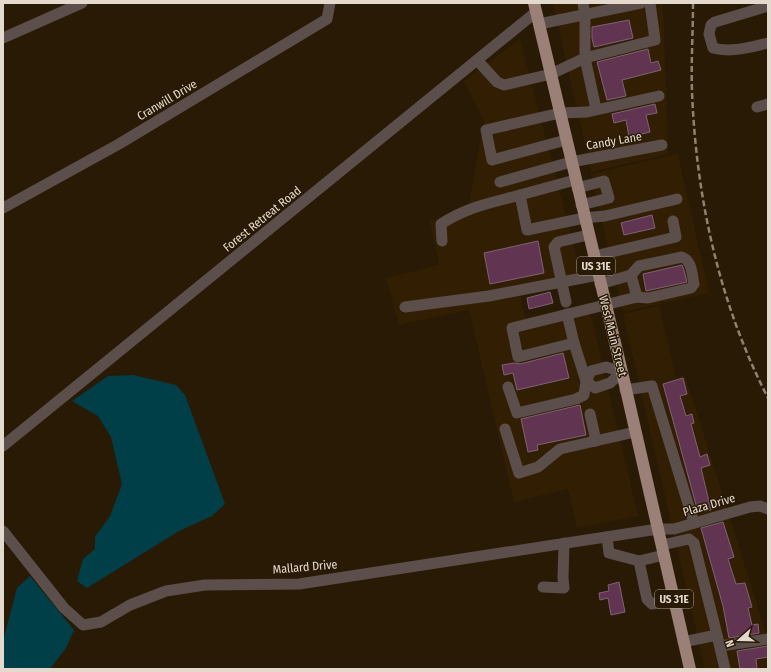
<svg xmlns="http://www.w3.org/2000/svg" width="771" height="672" viewBox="0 0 771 672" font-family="'Fira Sans Condensed',sans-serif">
<rect width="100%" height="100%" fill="#291a05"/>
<g fill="#321f03">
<path d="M553,3H663L668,154L591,172Z"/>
<path d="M520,39L581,274L519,287L525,318L588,303L638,516L577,528L568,489L514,502L469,310L399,325L386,278L439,265L430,222L469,203L484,121L464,81Z"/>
<path d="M678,154L709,293L623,312L591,174Z"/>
<path d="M659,306L676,378L685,375L766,633H768V669H705L623,314Z"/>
</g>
<g fill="#003f47">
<path d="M133,375L176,385L185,395L225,504L212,516L179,531L87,588L77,581L83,559L95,549V537L110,516L122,484L111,437L98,416L72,401L108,376Z"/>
<path d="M30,576L74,630L66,648L50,669H3V641L17,588Z"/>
</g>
<g fill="#613551" stroke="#7d6372">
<path d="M629,20L633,38L594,47L592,38V27Z"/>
<path d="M648,49L651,63L658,61L661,70L622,80L626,96L607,100L597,62Z"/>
<path d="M655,104L657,113L646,115L650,132L629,137L626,120L614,123L612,114Z"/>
<path d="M652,215L655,228L624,235L621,223Z"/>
<path d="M538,241L544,273L490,284L484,253Z"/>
<path d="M682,265L684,270L687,282L646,291L643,274Z"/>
<path d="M550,292L553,303L529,309L527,298Z"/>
<path d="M563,353L569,378L517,390L513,373L504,375L502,365L514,363L520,364Z"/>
<path d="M683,378L687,394L680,396L686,416L692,414L694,423L691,424L700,457L707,454L710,465L701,468L711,510L698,512L663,384Z"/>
<path d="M580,405L586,435L537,445L538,450L528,452L521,419Z"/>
<path d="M723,522L734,557L728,559L736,584L745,583L752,607L748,608L752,625L758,624L759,633L729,638L723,606L701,528Z"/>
<path d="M619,582L625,612L611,615L608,598L600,600L599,593L609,591L608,585Z"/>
<path d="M768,646V657L756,659L757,669H740L737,651Z"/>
</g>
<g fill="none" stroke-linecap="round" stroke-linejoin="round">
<g stroke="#5c4f4b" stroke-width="11">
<path d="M768,6L715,22L711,25L709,34L713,48C731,53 750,47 768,43"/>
<path d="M539,24L641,3"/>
<path d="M3,38L82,3"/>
<path d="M477,60L497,82L504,85L551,74L585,58V15L583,3"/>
<path d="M757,107L768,104"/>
<path d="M596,109L585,58L655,40L650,3"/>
<path d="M566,140L492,160L486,130L560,113L587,112L659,96"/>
<path d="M575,180L520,195L527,230L584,218L605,216L677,199"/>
<path d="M500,182L571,162L662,145"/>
<path d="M577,188L604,181L609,198L581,205"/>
<path d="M3,208L119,144L327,19L330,3"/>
<path d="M442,241L441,224C467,207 490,203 520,195"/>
<path d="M594,256L676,237L673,221"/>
<path d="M631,275L637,297"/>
<path d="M566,302L554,247L558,242L588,235"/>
<path d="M405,307L489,296L598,275"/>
<path d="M567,314L574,343"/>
<path d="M508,387L517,413L576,399L584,395L586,381L591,371L606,367L622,372L610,383L595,388L586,381L574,343L518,357L512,328L637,297L648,298L691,288L694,284C692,274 692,261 682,257L639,266L631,275L600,284"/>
<path d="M625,390L652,386L694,523"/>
<path d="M590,414L596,441"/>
<path d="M505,429L519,473L538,467L560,449L635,432"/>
<path d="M3,446L536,12"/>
<path d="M3,531L64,608L83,625L101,622L130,605L166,591L205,585L299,584L658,529H674L750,507L760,506L768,509"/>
<path d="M607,537L609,553L639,561"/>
<path d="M662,545L689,539L694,543L717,635"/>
<path d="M664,555L639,561L647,599L652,604L674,600"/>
<path d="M543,587L564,588L563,578L564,543"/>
<path d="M683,642L717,635L725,669"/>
<path d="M720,646L768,639"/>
</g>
<path stroke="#9a8077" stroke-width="12" d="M534,3L622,372L690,669"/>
<path stroke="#8e8271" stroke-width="2.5" stroke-dasharray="6 3" stroke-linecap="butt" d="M693,3C693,32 691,62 692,91C696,197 719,303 768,398"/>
</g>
<g text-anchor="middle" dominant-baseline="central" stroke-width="3" stroke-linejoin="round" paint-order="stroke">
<g fill="#291a05" stroke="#aba090" stroke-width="1">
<rect x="577" y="257" width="38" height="18" rx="3"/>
<rect x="655" y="590" width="38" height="18" rx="3"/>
</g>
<g font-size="11" font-weight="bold" fill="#e3d9cc">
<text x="596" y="266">US 31E</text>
<text x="674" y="599">US 31E</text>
</g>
<g font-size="12" fill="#e3d9cc" stroke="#291a05">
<text transform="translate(167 100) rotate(-31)">Cranwill Drive</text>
<text transform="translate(614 141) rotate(-10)">Candy Lane</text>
<text transform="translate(262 219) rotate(-39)">Forest Retreat Road</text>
<text transform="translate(613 336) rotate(76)">West Main Street</text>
<text transform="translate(709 505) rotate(-16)">Plaza Drive</text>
<text transform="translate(305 567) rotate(-5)">Mallard Drive</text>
</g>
</g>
<rect width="771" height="672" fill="none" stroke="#e3d9cc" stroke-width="8"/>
<g transform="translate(739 640) rotate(250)" stroke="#291a05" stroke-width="3" paint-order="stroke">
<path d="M0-3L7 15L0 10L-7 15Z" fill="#e3d9cc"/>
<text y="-6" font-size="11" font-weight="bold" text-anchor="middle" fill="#e3d9cc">N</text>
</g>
</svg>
